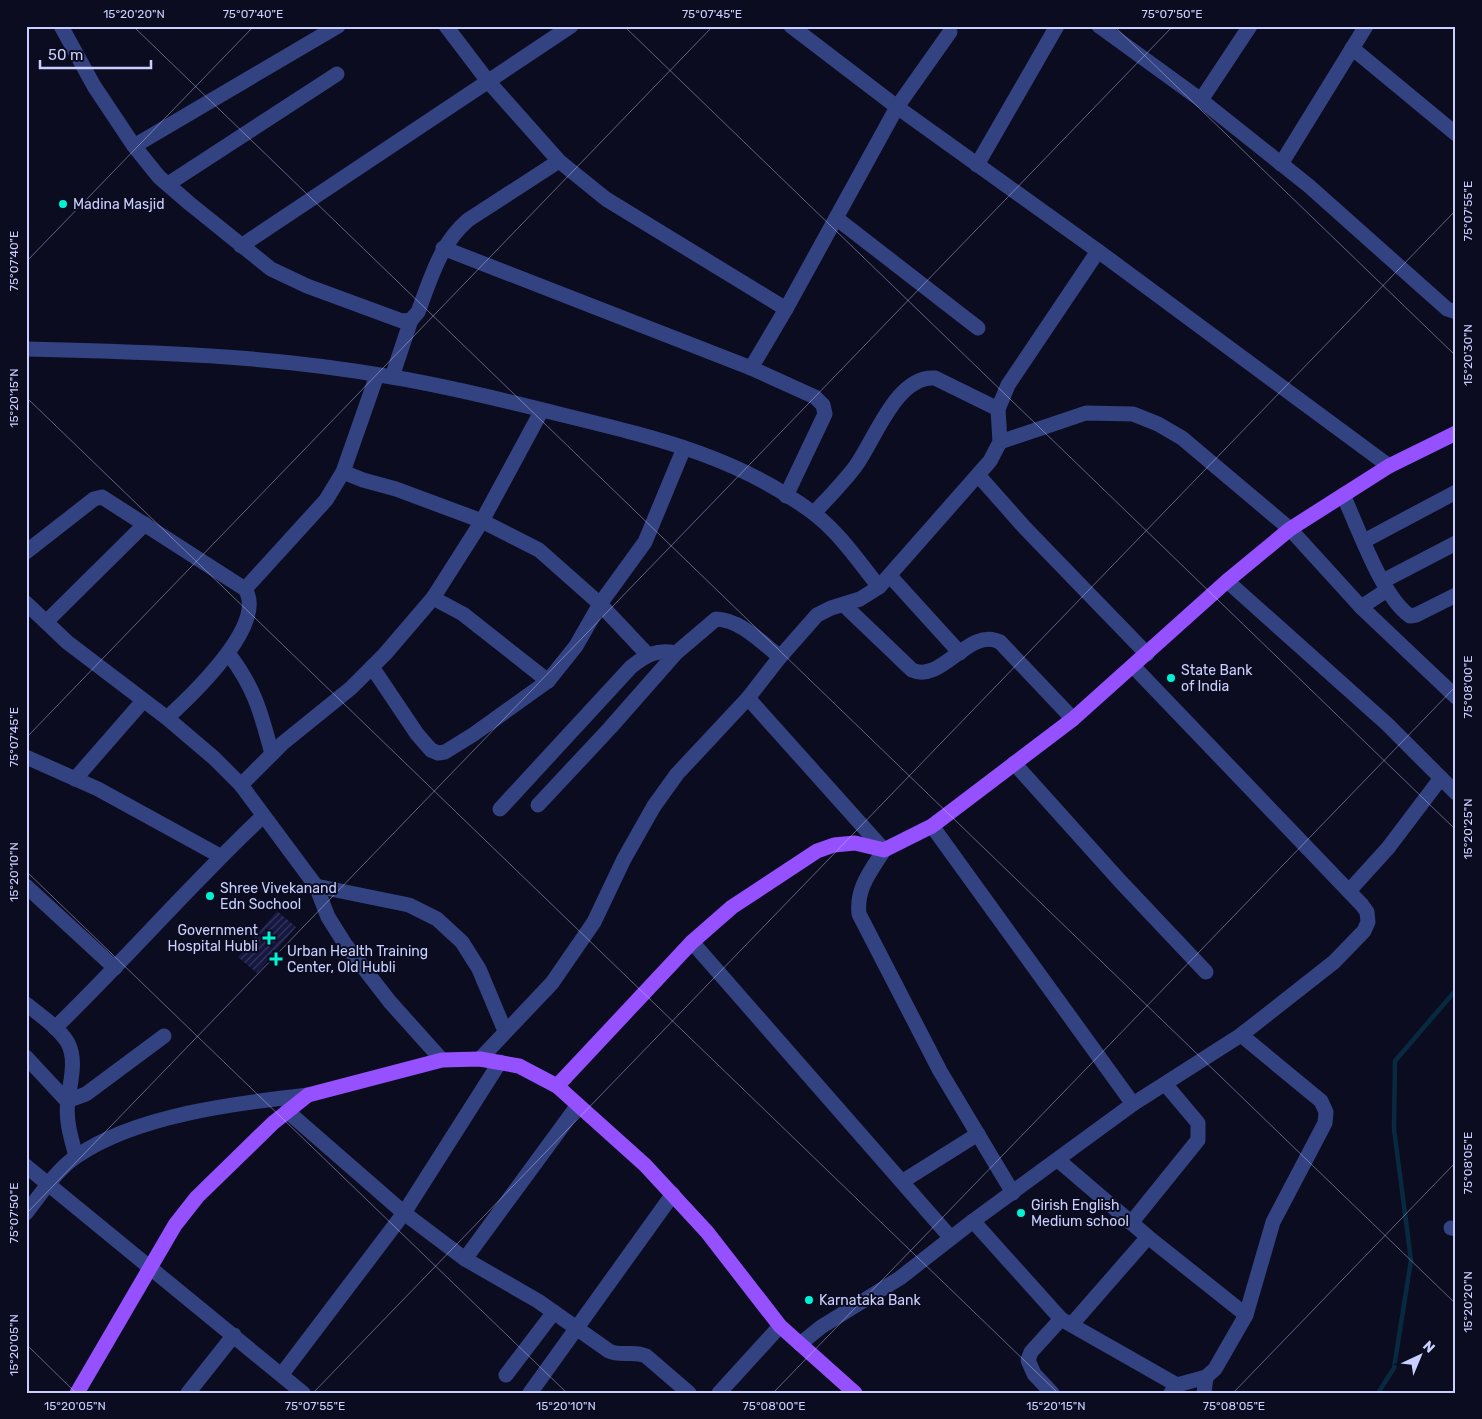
<svg xmlns="http://www.w3.org/2000/svg" width="1482" height="1419" viewBox="0 0 1482 1419" font-family="Rubik,sans-serif">
<defs>
<pattern id="building-hatch" width="6" height="6" patternUnits="userSpaceOnUse" patternTransform="scale(1.25)"><rect width="6" height="6" fill="#161741"/><path d="M-1 1l2-2M0 6l6-6M5 7l2-2" fill="none" stroke="#37385e"/></pattern>
</defs>
<rect width="100%" height="100%" fill="#0b0c1f"/>
<g fill="none" stroke-linecap="round" stroke-linejoin="round">
<path stroke="#082a41" stroke-width="4.5" d="M1378,1393L1394,1368L1411,1260L1394,1129L1395,1061L1456,990"/>
</g>
<path fill="url(#building-hatch)" d="M277,911L296,927L257,973L238,957Z"/>
<g fill="none" stroke-linecap="round" stroke-linejoin="round">
<g stroke="#334281" stroke-width="15">
<path d="M61,26L94,86L134,146L159,177L189,203L271,269L307,286L402,321L411,320L418,312C431,278 440,244 468,220L559,161"/>
<path d="M446,26L487,80L559,161L606,199L786,309"/>
<path d="M791,26L897,107L1098,251L1389,466"/>
<path d="M1099,26L1201,100L1309,186L1447,309L1456,312"/>
<path d="M1352,48L1456,134"/>
<path d="M1201,100L1250,26"/>
<path d="M134,146L338,26"/>
<path d="M1281,164L1366,26"/>
<path d="M977,165L1057,26"/>
<path d="M168,184L337,74"/>
<path d="M836,218L978,328"/>
<path d="M241,246L571,26"/>
<path d="M443,248L751,368L815,397L823,405L825,414L786,496"/>
<path d="M26,349C149,352 271,355 392,377C452,387 512,402 571,417C660,439 737,457 812,512C839,532 859,562 879,587"/>
<path d="M751,368L786,309L897,107L950,32"/>
<path d="M392,377L411,320"/>
<path d="M1000,442L1086,413L1133,414L1158,424L1182,438L1290,529L1361,607L1456,697"/>
<path d="M343,472L363,480L396,489L482,521L539,550L600,604L647,654"/>
<path d="M978,475L1025,528L1147,654"/>
<path d="M1343,495C1358,527 1382,597 1410,616L1416,615L1456,595"/>
<path d="M814,513C828,498 842,484 855,467C875,440 896,375 935,378L998,409"/>
<path d="M1364,541L1456,492"/>
<path d="M26,552L94,499L102,497L245,589C268,624 191,696 167,718"/>
<path d="M891,577L960,653"/>
<path d="M1227,581L1387,724L1456,793"/>
<path d="M1383,581L1456,543"/>
<path d="M245,589L326,500L343,472L377,375"/>
<path d="M433,598L463,614L548,681"/>
<path d="M26,603L67,642L167,718L214,758L241,785L316,886L328,917L345,944L390,1002L442,1060"/>
<path d="M844,605L912,670C942,684 969,626 1000,642L1073,719"/>
<path d="M1361,607L1387,590"/>
<path d="M46,622L145,524"/>
<path d="M228,653C255,688 261,713 272,754"/>
<path d="M372,667L417,734L431,750L438,753L445,752L474,734L548,681L576,646L600,604L645,542L684,448"/>
<path d="M748,698L884,850C871,871 856,888 859,914L940,1071L1013,1193"/>
<path d="M26,757L98,789L220,856"/>
<path d="M1014,763L1120,881L1206,972"/>
<path d="M75,779L143,701"/>
<path d="M241,785L283,743L351,688L385,654L433,598L482,521L542,410"/>
<path d="M538,805L610,728L676,653L716,619C741,620 761,642 780,657"/>
<path d="M500,809L631,667C646,655 656,649 676,653"/>
<path d="M932,826L1133,1104"/>
<path d="M26,886L115,968"/>
<path d="M316,886L409,905L437,919L462,942L479,969L505,1031"/>
<path d="M1349,891L1388,848L1441,778"/>
<path d="M692,942L951,1238"/>
<path d="M26,1004C40,1015 59,1028 68,1043C77,1061 70,1082 68,1100C65,1119 71,1138 76,1156"/>
<path d="M55,1028C126,959 191,884 263,816"/>
<path d="M26,1057L67,1101L86,1094L164,1036"/>
<path d="M480,1059L552,983L594,922L624,859L654,806L677,774L748,698L780,657L817,615L831,608L860,599L879,587L990,461L1000,442L998,409L1008,385L1098,251"/>
<path d="M287,1111L404,1213L465,1259L538,1301L609,1351C622,1357 634,1350 646,1356L689,1393"/>
<path d="M1058,1160L1148,1237L1246,1315"/>
<path d="M26,1166L303,1393"/>
<path d="M903,1181L978,1134"/>
<path d="M26,1213C41,1194 57,1169 77,1156C137,1115 237,1103 308,1095"/>
<path d="M973,1221L1061,1319L1177,1385"/>
<path d="M1131,1223L1198,1140V1123L1166,1085"/>
<path d="M1451,1228L1456,1229"/>
<path d="M465,1259L578,1105"/>
<path d="M1072,1324L1148,1237"/>
<path d="M800,1344L821,1327L900,1278L973,1221L1133,1104L1241,1035L1334,962L1364,931L1368,922L1367,912L1362,905L1133,666"/>
<path d="M282,1374L404,1213L500,1062"/>
<path d="M506,1375L554,1312"/>
<path d="M188,1393L234,1335"/>
<path d="M530,1393L673,1194"/>
<path d="M719,1393L780,1326"/>
<path d="M1052,1393L1034,1374L1028,1360L1031,1352L1061,1319"/>
<path d="M1171,1393L1177,1385L1206,1377L1215,1369L1246,1315L1273,1222L1325,1123L1326,1112L1321,1101L1241,1035"/>
<path d="M1204,1393L1206,1377"/>
</g>
<g stroke="#9550ff" stroke-width="15">
<path d="M557,1086L692,942L732,907L817,851L834,845L855,843L884,850L932,826L1073,719L1227,581L1290,529L1389,466L1456,433"/>
<path d="M77,1393L175,1225L197,1197L273,1123L308,1095L442,1060L480,1059L519,1066L557,1086L645,1165L707,1232L780,1326L855,1393"/>
</g>
</g>
<path fill="none" stroke="#c9cfff" stroke-width="1" stroke-opacity="0.45" d="M133,26L1456,1304M624,26L1456,830M1114,26L1456,356M26,262L254,26M26,397L1058,1393M26,738L713,26M26,871L567,1393M26,1214L1173,26M26,1344L76,1393M313,1393L1456,210M773,1393L1456,686M1233,1393L1456,1162"/>
<g fill="#00f4d4" stroke="#0b0c1f" stroke-width="2">
<circle cx="63" cy="204" r="5"/>
<circle cx="1171" cy="678" r="5"/>
<circle cx="210" cy="896" r="5"/>
<path d="M266.5 930.5h5v5h5v5h-5v5h-5v-5h-5v-5h5z"/>
<path d="M273.5 951.5h5v5h5v5h-5v5h-5v-5h-5v-5h5z"/>
<circle cx="1021" cy="1213" r="5"/>
<circle cx="809" cy="1300" r="5"/>
</g>
<g text-anchor="middle" dominant-baseline="central" stroke-width="4" stroke-linejoin="round" paint-order="stroke">
<g font-size="14" fill="#c9cfff" stroke="#0b0c1f" text-anchor="start">
<text x="73" y="204">Madina Masjid</text>
<text x="1181" y="670">State Bank<tspan x="1181" dy="16">of India</tspan></text>
<text x="220" y="888">Shree Vivekanand<tspan x="220" dy="16">Edn Sochool</tspan></text>
<text x="258" y="930" text-anchor="end">Government<tspan x="258" dy="16">Hospital Hubli</tspan></text>
<text x="287" y="951">Urban Health Training<tspan x="287" dy="16">Center, Old Hubli</tspan></text>
<text x="1031" y="1205">Girish English<tspan x="1031" dy="16">Medium school</tspan></text>
<text x="819" y="1300">Karnataka Bank</text>
</g>
</g>
<rect width="1482" height="1419" fill="none" stroke="#0b0c1f" stroke-width="55"/>
<g transform="translate(1420 1356) rotate(44)" stroke="#0b0c1f" stroke-width="4" paint-order="stroke">
<path d="M0-4L9 19L0 12L-9 19Z" fill="#c9cfff"/>
<text y="-8" font-size="14" font-weight="bold" text-anchor="middle" fill="#c9cfff">N</text>
</g>
<path d="M40 60v8h111v-8" fill="none" stroke="#c9cfff" stroke-width="2.5"/>
<text x="48" y="60" font-size="15" fill="#c9cfff" stroke="#0b0c1f" stroke-width="4" paint-order="stroke">50 m</text>
<rect x="28" y="28" width="1426" height="1364" fill="none" stroke="#c9cfff" stroke-width="2"/>
<g font-size="12" text-anchor="middle" fill="#c9cfff">
<text x="134" y="18">15°20'20"N</text>
<text x="253" y="18">75°07'40"E</text>
<text x="712" y="18">75°07'45"E</text>
<text x="1172" y="18">75°07'50"E</text>
<text transform="translate(1468 211) rotate(-90)" y="4">75°07'55"E</text>
<text transform="translate(14 261) rotate(-90)" y="4">75°07'40"E</text>
<text transform="translate(1468 355) rotate(-90)" y="4">15°20'30"N</text>
<text transform="translate(14 398) rotate(-90)" y="4">15°20'15"N</text>
<text transform="translate(1468 687) rotate(-90)" y="4">75°08'00"E</text>
<text transform="translate(14 737) rotate(-90)" y="4">75°07'45"E</text>
<text transform="translate(1468 829) rotate(-90)" y="4">15°20'25"N</text>
<text transform="translate(14 872) rotate(-90)" y="4">15°20'10"N</text>
<text transform="translate(1468 1163) rotate(-90)" y="4">75°08'05"E</text>
<text transform="translate(14 1213) rotate(-90)" y="4">75°07'50"E</text>
<text transform="translate(1468 1302) rotate(-90)" y="4">15°20'20"N</text>
<text transform="translate(14 1345) rotate(-90)" y="4">15°20'05"N</text>
<text x="75" y="1410">15°20'05"N</text>
<text x="315" y="1410">75°07'55"E</text>
<text x="566" y="1410">15°20'10"N</text>
<text x="774" y="1410">75°08'00"E</text>
<text x="1056" y="1410">15°20'15"N</text>
<text x="1234" y="1410">75°08'05"E</text>
</g>
</svg>
